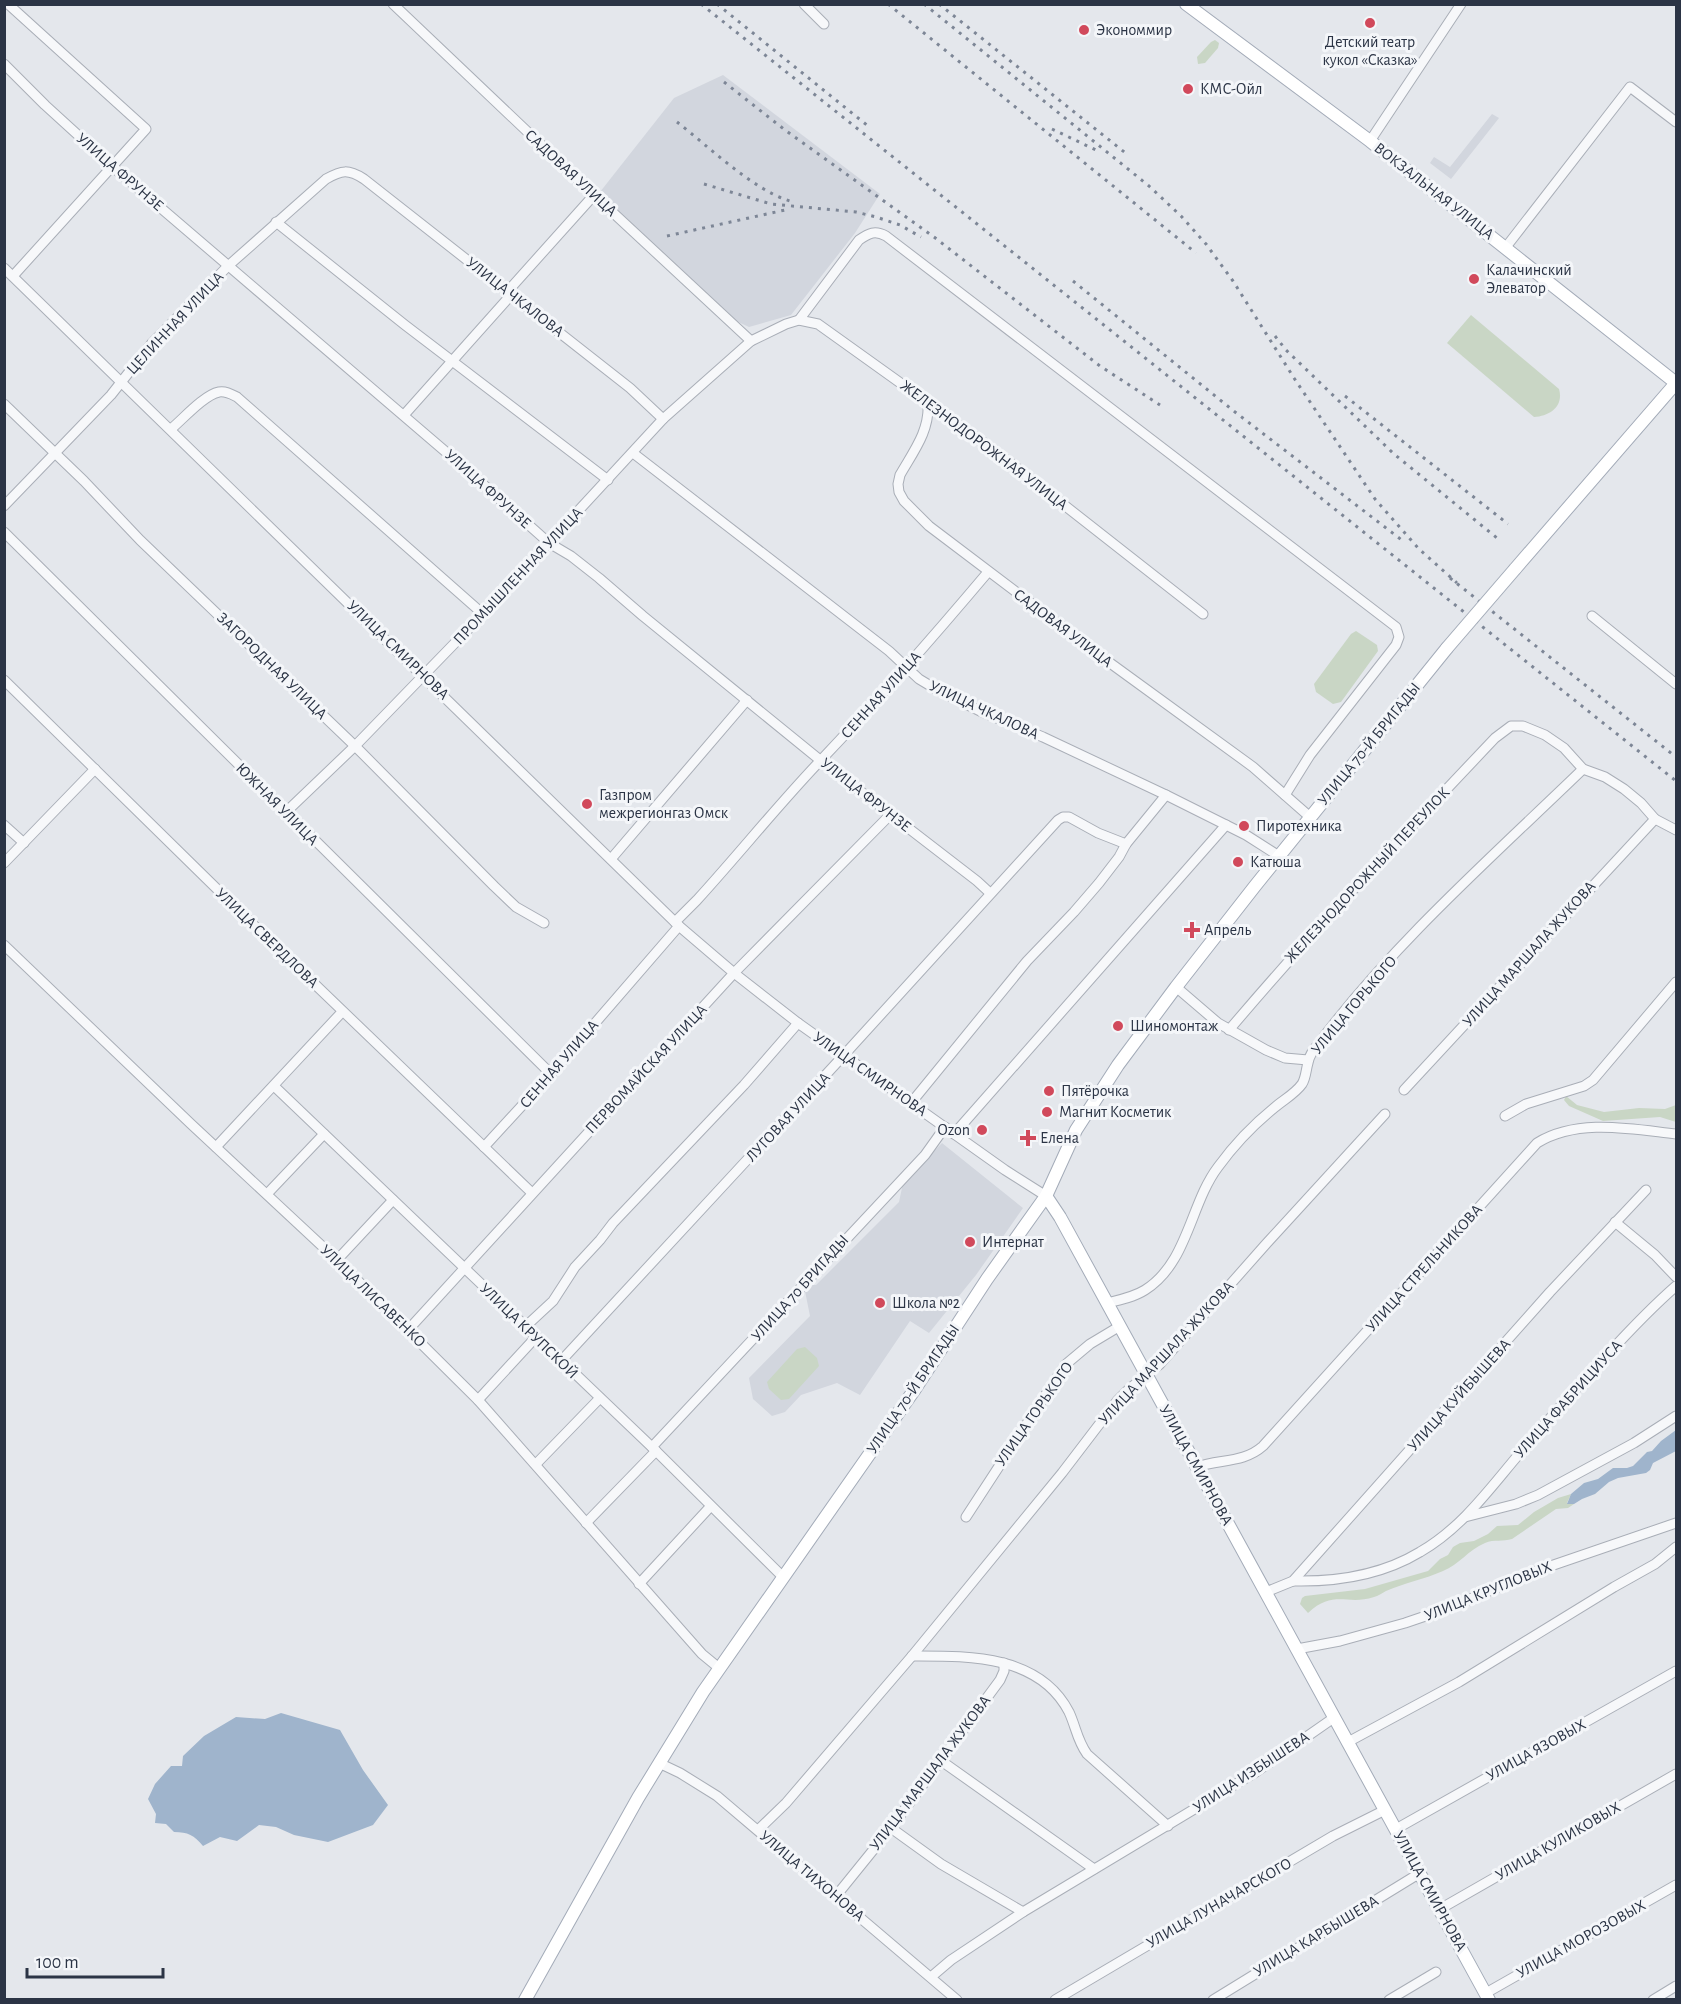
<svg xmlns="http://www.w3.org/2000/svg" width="1681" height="2004" viewBox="0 0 1681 2004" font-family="'Alegreya Sans',sans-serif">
<rect width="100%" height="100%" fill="#e4e7ec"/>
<g fill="#d2d6de">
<path d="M723,75L880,194L855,233L791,315L749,327L734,320L601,197L600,192L674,98Z"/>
<path d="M1492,114L1499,118L1451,179L1430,163L1434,157L1450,167Z"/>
<path d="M942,1143L1023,1208L976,1275L929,1333L910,1321L860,1395L837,1383L801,1395L785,1412L772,1416L753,1399L749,1378L810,1316L805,1291L810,1285H816L899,1202L903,1183Z"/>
</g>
<g fill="#c9d6c5">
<path d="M1215,40L1219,43L1218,48L1205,63L1198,64L1197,57L1211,42Z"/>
<path d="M1471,315L1559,389C1564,406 1550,416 1534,417L1447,343Z"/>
<path d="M1356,631L1377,645L1378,651L1341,702L1333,704L1316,692L1314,684L1351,634Z"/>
<path d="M1566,1096L1577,1105L1604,1112L1639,1108L1665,1109L1676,1105V1122L1660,1117L1603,1121L1569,1106L1564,1100Z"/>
<path d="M805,1347L817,1358L819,1366L789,1399L781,1400L769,1389L767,1382L797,1349Z"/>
<path d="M1571,1494L1567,1503L1574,1504L1568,1508L1556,1509L1512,1539C1503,1542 1494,1539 1485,1543C1468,1550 1459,1565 1443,1571C1425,1579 1404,1583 1386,1591C1382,1593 1378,1596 1374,1597C1347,1606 1334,1589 1308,1613L1300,1604L1302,1598L1305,1596L1365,1589L1428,1571L1440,1559L1448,1555L1453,1547L1460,1543L1474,1541L1488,1534L1497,1526L1518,1525L1534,1512L1558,1498Z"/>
</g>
<g fill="#9fb4cc">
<path d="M1676,1430V1451L1653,1463L1650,1470L1646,1473L1618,1478L1609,1482L1595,1494L1582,1499L1574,1504H1567L1571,1494L1584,1483L1598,1479L1613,1468H1627L1633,1466L1647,1452L1652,1451L1661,1441Z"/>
<path d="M281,1713L340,1730L363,1770L388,1805L373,1825L328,1842L294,1835L276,1827L259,1825L237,1841L220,1837L203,1846C194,1835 188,1832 174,1832L166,1824L155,1823L156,1814L148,1799L155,1784L171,1766H182L183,1756L204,1736L236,1717L265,1719Z"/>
</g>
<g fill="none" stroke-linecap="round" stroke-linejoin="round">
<defs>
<g id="minor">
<path d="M8,4L146,129L13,276"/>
<path d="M393,4L594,195L751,341"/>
<path d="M804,4L824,24"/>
<path d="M4,64L45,105L113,167L467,470L549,543L571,556L599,578L643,616L820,760L977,881L990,893"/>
<path d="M1370,141L1461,4"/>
<path d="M276,222L405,325L608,480"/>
<path d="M1506,247L1630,87L1676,122"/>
<path d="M4,268L679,926L734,973L798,1023L1005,1170L1046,1196"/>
<path d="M507,292L594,195"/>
<path d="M799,320L859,240C869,233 875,230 886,236L1396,627L1399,637L1396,645L1310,755L1285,795"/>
<path d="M928,403C930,431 913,452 900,475L898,484L899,492L904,501L929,526L1106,660L1253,767L1310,817"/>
<path d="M4,404L84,481L140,540L355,746L494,886L516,907L544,923"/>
<path d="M404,415L511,295"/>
<path d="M171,429C183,419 204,395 219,392C226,391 231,394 237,397L483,614"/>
<path d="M633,453L889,651L919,679L934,688L982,712L1043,737L1166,795L1246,835L1279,856"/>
<path d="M4,506L111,395L152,343L228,266L326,179C342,170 348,169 364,179L630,388L663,419"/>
<path d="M4,532L551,1074"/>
<path d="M1592,616L1676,684"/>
<path d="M4,680L273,944L532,1193"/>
<path d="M286,812L355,746L483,614L663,419L751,341L786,324L799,320L818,324L994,450L1203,614"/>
<path d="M4,825L24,843"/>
<path d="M611,859L747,700"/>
<path d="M4,863L95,769"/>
<path d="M675,922L697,900C739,854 778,805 821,760C879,699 934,636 988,572"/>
<path d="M4,945L191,1124L337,1260L478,1400L702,1654L719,1668"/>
<path d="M1176,987L1218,1023L1266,1050L1285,1058L1308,1060"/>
<path d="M1229,1030C1314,930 1404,834 1495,738L1511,726H1523L1545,735L1564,748L1583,769L1605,777L1624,789L1641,803L1655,819L1676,830"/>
<path d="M274,1086L656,1451L783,1577"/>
<path d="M1404,1090L1655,819"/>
<path d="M911,1103L1027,961L1074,912L1099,883L1119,857L1126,844L1166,795"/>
<path d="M1505,1116L1526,1104L1584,1086L1593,1080L1676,982"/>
<path d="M954,1134L1226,825"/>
<path d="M216,1147L342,1012"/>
<path d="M484,1147L551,1074L679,926"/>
<path d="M267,1194L324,1134"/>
<path d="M1615,1222L1655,1255L1676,1277"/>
<path d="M337,1260L393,1200"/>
<path d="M1107,1303C1120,1300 1134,1297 1145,1290C1188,1263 1190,1204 1218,1167C1234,1145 1253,1125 1274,1108C1283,1100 1295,1094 1302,1084C1306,1078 1306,1069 1308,1063C1309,1055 1314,1049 1319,1043C1394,943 1493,856 1583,769"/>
<path d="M525,1327L553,1301L575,1267L600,1240L613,1223L744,1085L798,1023"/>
<path d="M408,1330L734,973L890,815"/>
<path d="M561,1361L844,1055L1058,820L1063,817H1069L1098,833L1126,844"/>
<path d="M478,1400L536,1337"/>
<path d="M652,1447L925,1155L945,1127"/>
<path d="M536,1464L600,1398"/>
<path d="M1197,1467C1220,1459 1244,1463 1263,1446L1537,1143C1578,1118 1631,1129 1676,1134"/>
<path d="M966,1517L1065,1365L1090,1344L1120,1326"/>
<path d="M1465,1517L1516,1504L1538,1495L1634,1443L1676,1416"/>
<path d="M586,1523L656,1451"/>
<path d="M1293,1581C1337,1582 1382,1575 1420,1552C1462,1528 1490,1488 1520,1453C1549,1419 1578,1386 1608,1354C1630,1330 1652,1307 1676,1286"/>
<path d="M639,1584L710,1507"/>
<path d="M1266,1592L1293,1581L1550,1292L1646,1190"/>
<path d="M1297,1649L1340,1641L1405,1623L1449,1608L1536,1571L1676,1523"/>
<path d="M912,1656C967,1656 1039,1654 1069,1712C1076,1727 1077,1740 1087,1754L1168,1826"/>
<path d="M1348,1742L1459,1682L1614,1587L1655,1564L1676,1547"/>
<path d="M940,1760L1094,1869"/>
<path d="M659,1763L680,1773L717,1796L957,2000"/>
<path d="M891,1828L941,1864L1023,1912"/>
<path d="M1396,1829L1676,1671"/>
<path d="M758,1830L786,1803L912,1656L1062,1473L1117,1401L1129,1389L1159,1365L1266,1244L1385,1114"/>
<path d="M836,1896L891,1828L1000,1680L1004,1671V1663"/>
<path d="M1440,1909L1676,1774"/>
<path d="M931,1977L951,1960L1023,1912L1256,1772L1335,1717"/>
<path d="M1486,1993L1676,1885"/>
<path d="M1055,2000L1333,1836L1385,1810"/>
<path d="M1213,2000L1420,1873"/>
<path d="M1389,2000L1436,1972"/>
<path d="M1653,2000L1676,1986"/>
</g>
<g id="major">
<path d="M1186,4L1370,141L1676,383"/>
<path d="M1515,569L1676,383"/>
<path d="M1046,1196L1060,1217L1489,2000"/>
<path d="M525,2000L638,1798L703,1692L915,1389L987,1279L1046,1196L1076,1130L1118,1065L1176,987L1255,886L1447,648"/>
</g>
</defs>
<use href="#minor" stroke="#a9aeb7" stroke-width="11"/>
<use href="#major" stroke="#a3abb8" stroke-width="14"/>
<use href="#minor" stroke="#f7f8fa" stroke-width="9"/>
<use href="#major" stroke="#fff" stroke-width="12"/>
<g stroke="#7d8696" stroke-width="3" stroke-dasharray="3 6" stroke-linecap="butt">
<path d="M701,4L1676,781"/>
<path d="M717,4L868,126"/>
<path d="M888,4L1196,253"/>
<path d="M924,4L1149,186L1181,216L1206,244L1233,281L1294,378L1375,499L1419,549L1457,583"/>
<path d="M939,4L1128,155"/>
<path d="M724,82L785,130L934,237L1100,366L1160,405"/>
<path d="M677,122C708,146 753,190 790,201"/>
<path d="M1052,129L1098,151"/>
<path d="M704,184L771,204L856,212L876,217L900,225L921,237"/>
<path d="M667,236L785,210"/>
<path d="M1073,281L1235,412L1403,541"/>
<path d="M1275,336L1286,350L1394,454L1497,538"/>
<path d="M1345,396L1508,524"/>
<path d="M1450,578L1676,757"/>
</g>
<defs>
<path id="major-bridge" d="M1447,648L1515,569"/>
</defs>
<use href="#major-bridge" stroke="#a3abb8" stroke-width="14" stroke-linecap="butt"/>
<use href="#major-bridge" stroke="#fff" stroke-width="12"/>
</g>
<g fill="#d1495b" stroke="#f4f6f9" stroke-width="2">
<circle cx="1370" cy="23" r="6"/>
<circle cx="1084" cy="30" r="6"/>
<circle cx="1188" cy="89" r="6"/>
<circle cx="1474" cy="279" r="6"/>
<circle cx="587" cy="804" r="6"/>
<circle cx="1244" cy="826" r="6"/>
<circle cx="1238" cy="862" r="6"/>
<path d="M1189 921h6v6h6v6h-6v6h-6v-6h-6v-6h6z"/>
<circle cx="1118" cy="1026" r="6"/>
<circle cx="1049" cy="1091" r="6"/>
<circle cx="1047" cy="1112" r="6"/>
<circle cx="982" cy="1130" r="6"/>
<path d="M1025 1129h6v6h6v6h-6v6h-6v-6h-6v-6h6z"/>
<circle cx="970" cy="1242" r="6"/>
<circle cx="880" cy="1303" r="6"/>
</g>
<g text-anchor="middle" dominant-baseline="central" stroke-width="6" stroke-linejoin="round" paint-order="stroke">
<g font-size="16" fill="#2b3445" stroke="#f4f6f9" text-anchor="start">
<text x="1096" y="30">Экономмир</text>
<text x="1370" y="42" text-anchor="middle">Детский театр<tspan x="1370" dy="18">кукол «Сказка»</tspan></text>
<text x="1200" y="89">КМС-Ойл</text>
<text x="1486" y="270">Калачинский<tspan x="1486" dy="18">Элеватор</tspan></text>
<text x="599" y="795">Газпром<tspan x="599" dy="18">межрегионгаз Омск</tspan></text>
<text x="1256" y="826">Пиротехника</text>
<text x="1250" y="862">Катюша</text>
<text x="1204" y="930">Апрель</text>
<text x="1130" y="1026">Шиномонтаж</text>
<text x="1061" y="1091">Пятёрочка</text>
<text x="1059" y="1112">Магнит Косметик</text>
<text x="970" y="1130" text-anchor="end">Ozon</text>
<text x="1040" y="1138">Елена</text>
<text x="982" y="1242">Интернат</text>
<text x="892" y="1303">Школа №2</text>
</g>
<g font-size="16" fill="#2b3445" stroke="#f4f6f9">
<text transform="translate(120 172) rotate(41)">УЛИЦА ФРУНЗЕ</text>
<text transform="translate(571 173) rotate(43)">САДОВАЯ УЛИЦА</text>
<text transform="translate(1434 191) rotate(38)">ВОКЗАЛЬНАЯ УЛИЦА</text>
<text transform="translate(515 297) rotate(38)">УЛИЦА ЧКАЛОВА</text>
<text transform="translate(175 323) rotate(-47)">ЦЕЛИННАЯ УЛИЦА</text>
<text transform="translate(984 445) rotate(37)">ЖЕЛЕЗНОДОРОЖНАЯ УЛИЦА</text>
<text transform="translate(488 489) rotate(42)">УЛИЦА ФРУНЗЕ</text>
<text transform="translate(518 576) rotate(-47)">ПРОМЫШЛЕННАЯ УЛИЦА</text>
<text transform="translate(1063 628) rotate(37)">САДОВАЯ УЛИЦА</text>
<text transform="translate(398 650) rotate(44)">УЛИЦА СМИРНОВА</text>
<text transform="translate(272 666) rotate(44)">ЗАГОРОДНАЯ УЛИЦА</text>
<text transform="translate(881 695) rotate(-48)">СЕННАЯ УЛИЦА</text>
<text transform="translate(984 710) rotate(25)">УЛИЦА ЧКАЛОВА</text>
<text transform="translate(1369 744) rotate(-51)">УЛИЦА 70-Й БРИГАДЫ</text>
<text transform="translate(866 795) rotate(38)">УЛИЦА ФРУНЗЕ</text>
<text transform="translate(277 804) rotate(45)">ЮЖНАЯ УЛИЦА</text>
<text transform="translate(1367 875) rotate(-47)">ЖЕЛЕЗНОДОРОЖНЫЙ ПЕРЕУЛОК</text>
<text transform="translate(267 938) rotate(44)">УЛИЦА СВЕРДЛОВА</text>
<text transform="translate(1529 954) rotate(-48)">УЛИЦА МАРШАЛА ЖУКОВА</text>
<text transform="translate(1354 1005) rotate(-50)">УЛИЦА ГОРЬКОГО</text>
<text transform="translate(559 1064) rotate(-49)">СЕННАЯ УЛИЦА</text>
<text transform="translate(646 1069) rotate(-47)">ПЕРВОМАЙСКАЯ УЛИЦА</text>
<text transform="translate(870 1074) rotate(35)">УЛИЦА СМИРНОВА</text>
<text transform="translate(788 1117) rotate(-47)">ЛУГОВАЯ УЛИЦА</text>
<text transform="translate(1424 1268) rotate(-48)">УЛИЦА СТРЕЛЬНИКОВА</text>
<text transform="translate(800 1288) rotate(-48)">УЛИЦА 70 БРИГАДЫ</text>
<text transform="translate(373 1296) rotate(44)">УЛИЦА ЛИСАВЕНКО</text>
<text transform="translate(529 1331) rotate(44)">УЛИЦА КРУПСКОЙ</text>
<text transform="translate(1166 1353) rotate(-47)">УЛИЦА МАРШАЛА ЖУКОВА</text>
<text transform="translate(913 1389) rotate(-56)">УЛИЦА 70-Й БРИГАДЫ</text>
<text transform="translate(1459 1395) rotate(-48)">УЛИЦА КУЙБЫШЕВА</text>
<text transform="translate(1568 1399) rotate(-48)">УЛИЦА ФАБРИЦИУСА</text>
<text transform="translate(1034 1414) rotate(-55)">УЛИЦА ГОРЬКОГО</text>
<text transform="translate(1196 1465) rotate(61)">УЛИЦА СМИРНОВА</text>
<text transform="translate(1488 1591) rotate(-22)">УЛИЦА КРУГЛОВЫХ</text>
<text transform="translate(1536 1750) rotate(-29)">УЛИЦА ЯЗОВЫХ</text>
<text transform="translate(1251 1772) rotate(-33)">УЛИЦА ИЗБЫШЕВА</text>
<text transform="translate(930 1773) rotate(-53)">УЛИЦА МАРШАЛА ЖУКОВА</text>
<text transform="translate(1558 1841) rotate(-30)">УЛИЦА КУЛИКОВЫХ</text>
<text transform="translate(812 1876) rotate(40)">УЛИЦА ТИХОНОВА</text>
<text transform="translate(1430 1891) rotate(61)">УЛИЦА СМИРНОВА</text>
<text transform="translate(1219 1903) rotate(-30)">УЛИЦА ЛУНАЧАРСКОГО</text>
<text transform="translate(1316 1936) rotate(-31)">УЛИЦА КАРБЫШЕВА</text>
<text transform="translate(1581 1939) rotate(-29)">УЛИЦА МОРОЗОВЫХ</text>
</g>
</g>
<rect width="1681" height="2004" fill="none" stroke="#2b3445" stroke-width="12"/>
<path d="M27 1968v9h136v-9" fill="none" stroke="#2b3445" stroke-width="3"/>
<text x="36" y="1968" font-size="18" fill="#2b3445" stroke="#f4f6f9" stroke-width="4.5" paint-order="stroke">100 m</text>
</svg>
